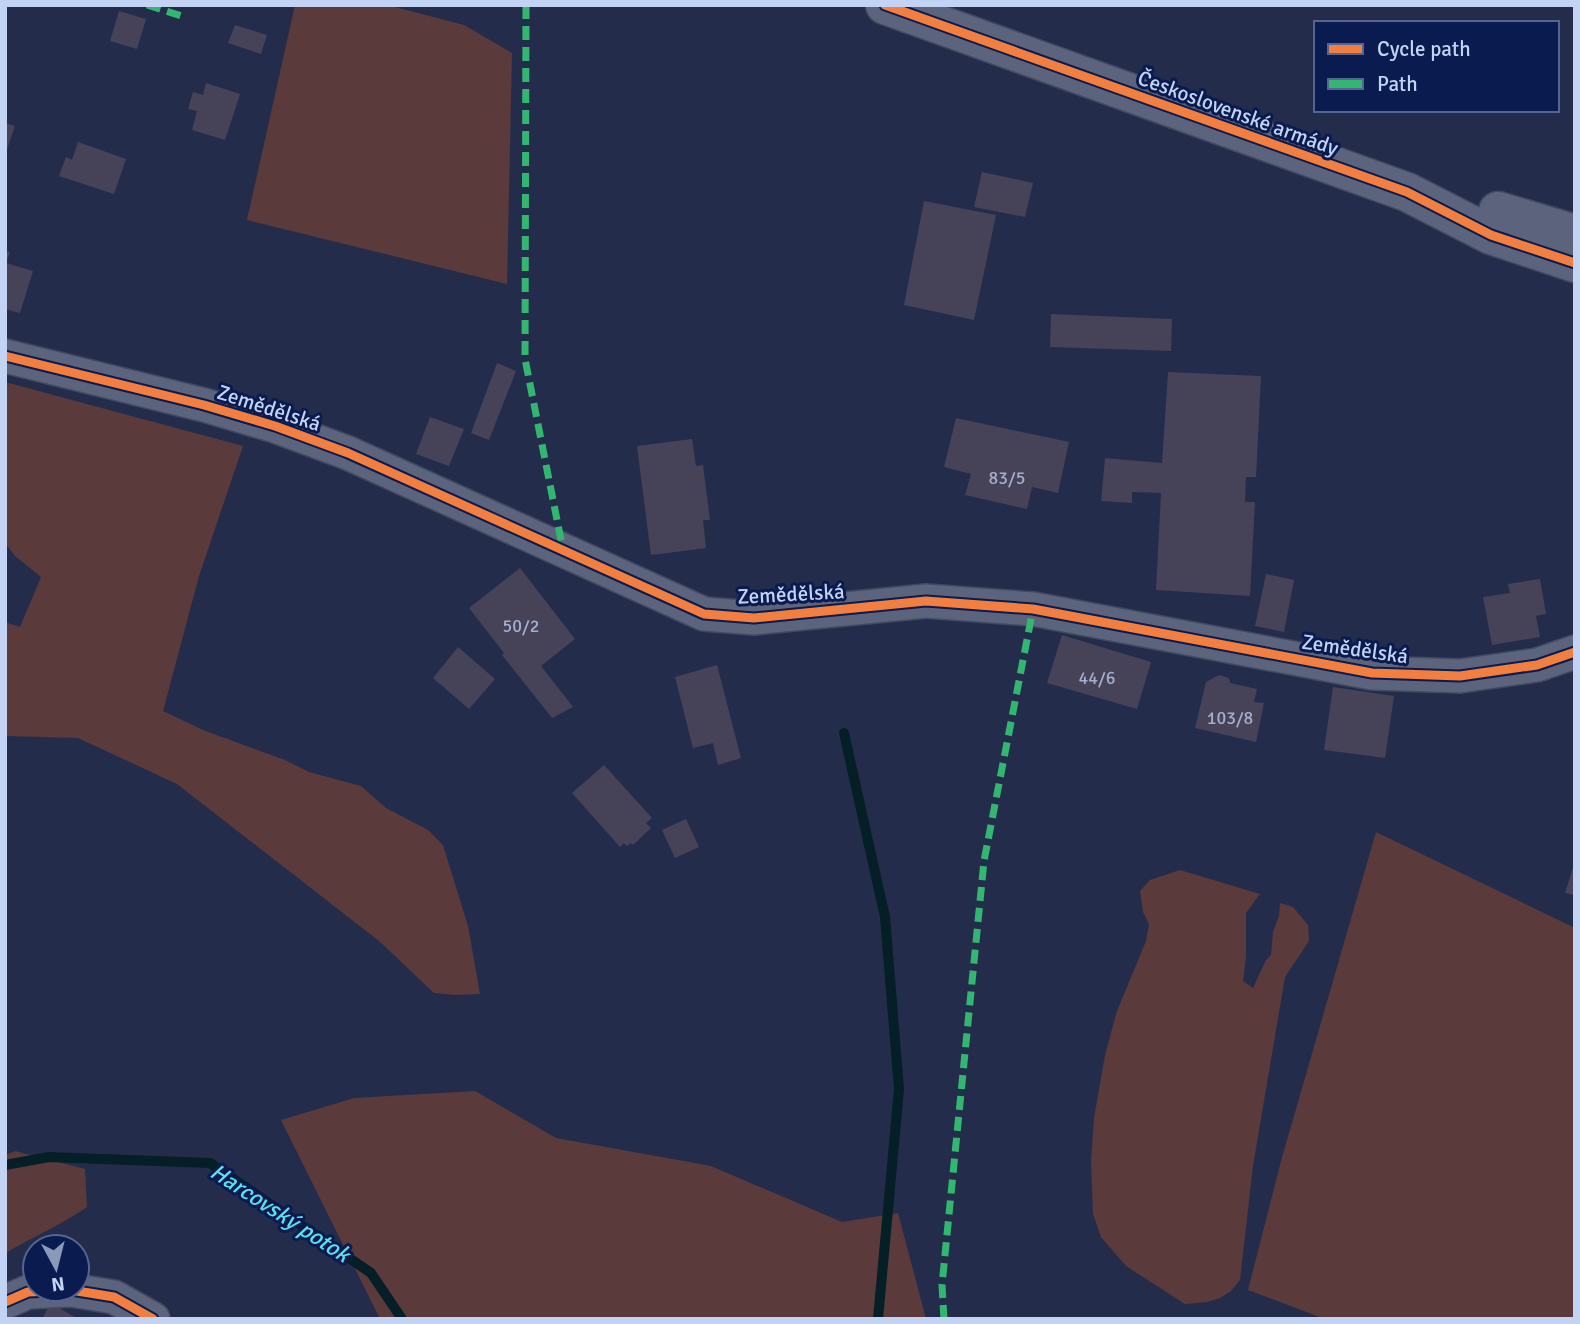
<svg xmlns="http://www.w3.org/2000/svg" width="1580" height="1324" viewBox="0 0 1580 1324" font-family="Signika,sans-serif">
<rect width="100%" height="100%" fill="#232d4b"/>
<g fill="#5b3a3b">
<path d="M295,5H387L464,25L512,53L507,284L247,220Z"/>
<path d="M5,382L243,446L199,576L163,711L203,730L285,760L309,772L361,786L386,808L428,830L443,845L468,926L480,994L456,995L434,993L379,941L177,784L78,738L5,736V622L20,627L41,577L15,556L5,543Z"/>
<path d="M1376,832L1575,928V1319H1325L1248,1290L1281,1161Z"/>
<path d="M1180,870L1260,894L1246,913V957L1243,981L1253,988L1266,960L1271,955L1273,932L1279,916L1280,903L1293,907L1308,925L1309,941L1285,977L1253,1166L1240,1280L1231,1291L1220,1298L1207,1302L1185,1304L1126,1266L1101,1237L1093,1214L1091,1161L1094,1118L1105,1055L1117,1011L1146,941L1149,924L1143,912L1140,891L1150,880Z"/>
<path d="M475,1091L556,1138L711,1166L842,1222L898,1213L926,1319H380L281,1120L354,1098Z"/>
<path d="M15,1151L85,1169L87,1207C61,1225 33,1237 5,1253V1155Z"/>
</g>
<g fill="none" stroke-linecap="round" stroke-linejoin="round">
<g stroke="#051f26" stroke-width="10">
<path d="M844,733L885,917L899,1089L878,1319"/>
<path d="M5,1165L49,1157L210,1163L371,1273L402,1319"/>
</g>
</g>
<g fill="#464258">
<path d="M119,11L146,19L137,49L110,41Z"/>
<path d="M235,25L267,35L261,54L228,43Z"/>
<path d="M206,83L240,94L225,140L192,130L197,111L188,109L193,92L203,95Z"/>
<path d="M5,123L15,126L6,152H5Z"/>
<path d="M78,142L126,159L114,194L59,176L66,157L72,160Z"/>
<path d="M982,172L1033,183L1025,217L974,207Z"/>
<path d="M924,201L996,215L974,320L904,305Z"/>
<path d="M5,251L10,252L6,263L33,271L20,313L5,309Z"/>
<path d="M1051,314L1172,319L1171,351L1050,347Z"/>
<path d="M497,363L516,371L489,440L471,433Z"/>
<path d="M1168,372L1261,376L1256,477H1246L1245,502H1255L1250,596L1156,590L1161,493L1132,492V503L1101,501L1105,458L1162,463Z"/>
<path d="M430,417L464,429L449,466L416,454Z"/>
<path d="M956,418L1069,442L1058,493L1032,487L1027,509L965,495L971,474L944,467Z"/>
<path d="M692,439L696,466L703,465L710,520H703L706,548L651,555L637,446Z"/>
<path d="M520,568L575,639L541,666L573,707L552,718L502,655L504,653L469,608Z"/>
<path d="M1266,574L1294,580L1284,632L1255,626Z"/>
<path d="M1540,579L1546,614L1536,616L1540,637L1492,645L1483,597L1510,593L1508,584Z"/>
<path d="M1062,635L1151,662L1137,709L1047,683Z"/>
<path d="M458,647L495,679L469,709L433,678Z"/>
<path d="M717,665L741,758L718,765L713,743L693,748L675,677Z"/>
<path d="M1219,675L1229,678L1230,683L1257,689L1254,702L1264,703L1256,742L1195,728L1206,682Z"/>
<path d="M1333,687L1394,696L1385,758L1324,750Z"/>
<path d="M604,765L652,818L646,823L651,828L633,845L631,843L627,846L624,843L620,847L572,793Z"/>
<path d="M686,819L699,847L675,858L662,830Z"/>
<path d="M1574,864H1575V895L1565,893Z"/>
<path d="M51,1303L78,1319H42Z"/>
</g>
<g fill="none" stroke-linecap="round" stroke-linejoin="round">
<defs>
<g id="minor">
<path d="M5,356L204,405L275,426L348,453L704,614L754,618L926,601L1033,609L1372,673L1460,676L1537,665L1575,652"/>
<path d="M5,1302L28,1292L71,1290L114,1297L153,1319"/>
</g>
<g id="tertiary">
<path d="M885,5L1407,192L1491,235L1575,263"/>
<path d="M1498,211L1575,234"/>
</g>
</defs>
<use href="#minor" stroke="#414862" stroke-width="36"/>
<use href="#tertiary" stroke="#414862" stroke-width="41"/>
<use href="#minor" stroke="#5b647c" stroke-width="33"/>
<use href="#tertiary" stroke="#5b647c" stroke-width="38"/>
<g stroke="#33b770" stroke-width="7" stroke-dasharray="14 7" stroke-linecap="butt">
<path d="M147,5L185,17"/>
<path d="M526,5L525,359L563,550"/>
<path d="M944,1319L942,1285L984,861L1033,609"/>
</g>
<defs>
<g id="cycleway">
<path d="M885,5L1407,192L1491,235L1575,263"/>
<path d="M5,356L204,405L275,426L348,453L704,614L754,618L926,601L1033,609L1372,673L1460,676L1537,665L1575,652"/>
<path d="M5,1302L28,1292L71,1290L114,1297L153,1319"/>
</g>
</defs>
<use href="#cycleway" stroke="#0a1b4f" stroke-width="13"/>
<use href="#cycleway" stroke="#f27e40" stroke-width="9"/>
</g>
<g text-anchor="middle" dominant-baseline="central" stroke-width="6" stroke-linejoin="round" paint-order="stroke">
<g font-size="18" fill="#a4afcd">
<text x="1007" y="478">83/5</text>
<text x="521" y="626">50/2</text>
<text x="1097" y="678">44/6</text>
<text x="1230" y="718">103/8</text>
</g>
<g font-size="21" fill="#c3d3f4" stroke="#0a1b4f">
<text transform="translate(1238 113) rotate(20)">Československé armády</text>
<text transform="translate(269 408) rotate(18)">Zemědělská</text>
<text transform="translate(791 594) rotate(-3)">Zemědělská</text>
<text transform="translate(1355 649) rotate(8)">Zemědělská</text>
</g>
<g font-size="23" font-style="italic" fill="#5cdfee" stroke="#0a1b4f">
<text transform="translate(280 1213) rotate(33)">Harcovský potok</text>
</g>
</g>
<rect width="1580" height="1324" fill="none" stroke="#c3d3f4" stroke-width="14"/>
<rect x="1314" y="21" width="245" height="91" fill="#0a1b4f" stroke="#546591" stroke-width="2"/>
<rect x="1328" y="44" width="35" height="10" fill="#f27e40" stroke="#546591" stroke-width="2"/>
<text x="1377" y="56" font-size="21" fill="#c3d3f4">Cycle path</text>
<rect x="1328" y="79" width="35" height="10" fill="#33b770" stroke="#546591" stroke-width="2"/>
<text x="1377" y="91" font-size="21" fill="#c3d3f4">Path</text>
<g transform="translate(56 1268) rotate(173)"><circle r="33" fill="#0a1b4f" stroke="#546591" stroke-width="2"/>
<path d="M0-5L12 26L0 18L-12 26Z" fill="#8b99b9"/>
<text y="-10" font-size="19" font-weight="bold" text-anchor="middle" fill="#c3d3f4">N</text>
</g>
</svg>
